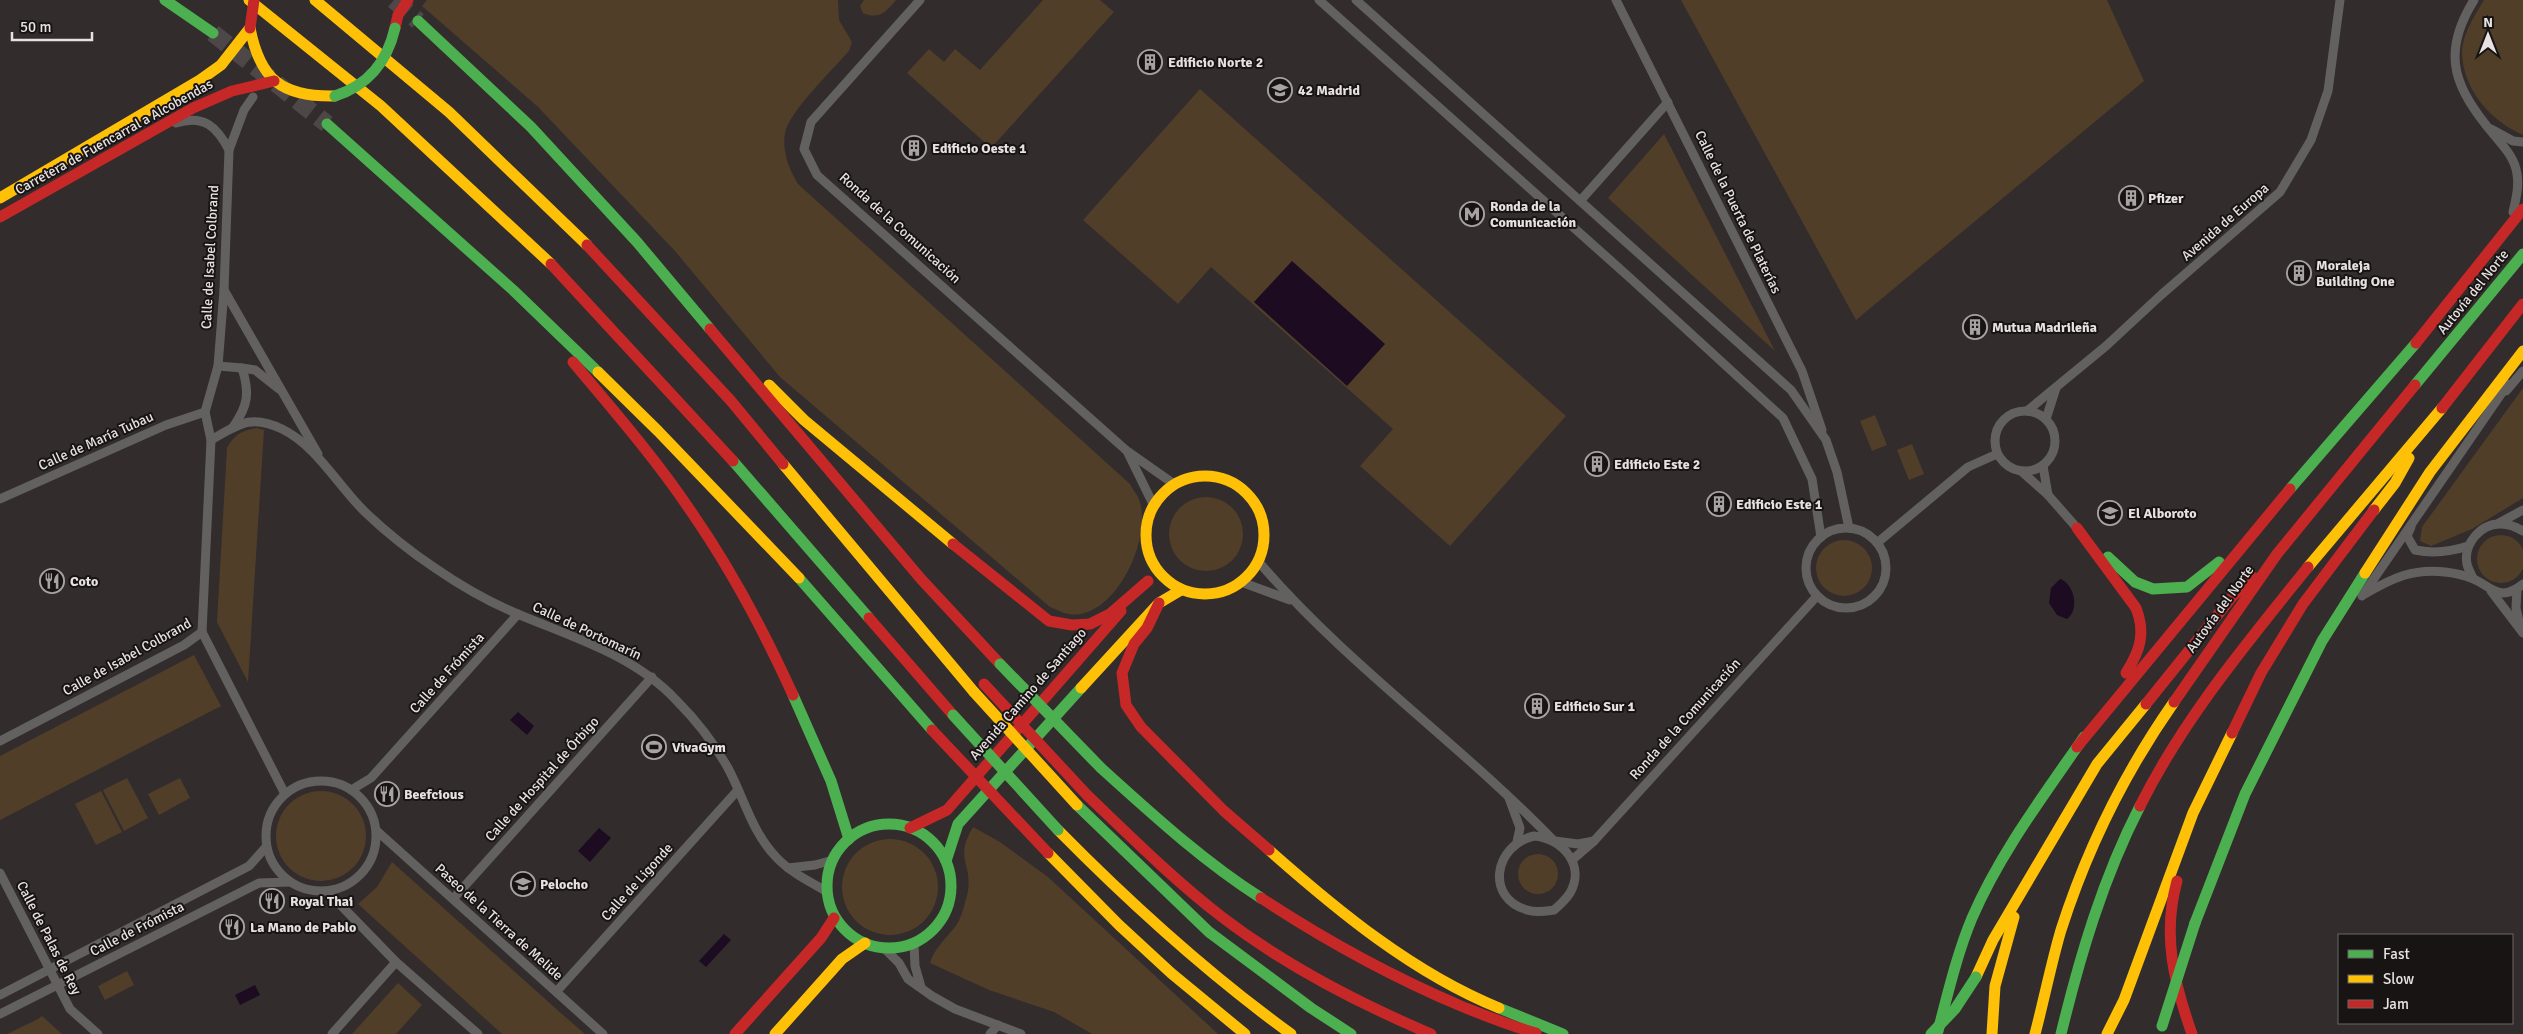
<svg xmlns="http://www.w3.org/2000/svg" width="2523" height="1034" viewBox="0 0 2523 1034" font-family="Signika,sans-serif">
<rect width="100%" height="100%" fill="#322c2d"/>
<g fill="#503e29">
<path d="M427,0H838L839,20L852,42L849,51C834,68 788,113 785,133C782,152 789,169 798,184L1130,484C1132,489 1136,493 1138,497C1155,535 1115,622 1068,614C1062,613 1056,609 1050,607L780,377L675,251L537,106L422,6Z"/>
<path d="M864,0H896C886,12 879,20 863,13L860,6Z"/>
<path d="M1043,0H1100L1114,12L991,148L907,73L929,49L944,62L955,49L980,70Z"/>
<path d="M1681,0H2107L2144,81L1856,320Z"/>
<path d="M2484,0H2523V135C2491,121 2463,90 2462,53C2462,35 2475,15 2484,0Z"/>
<path d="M1200,89L1566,416L1450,546L1360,466L1393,429L1211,267L1178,304L1083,220Z"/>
<path d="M1664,134L1775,351L1608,198Z"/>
<path d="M2523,388V498L2472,529L2431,546L2420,541L2422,527Z"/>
<path d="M1875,415L1887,445L1872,451L1860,421Z"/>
<path d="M256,428L264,430L248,682L217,622L227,448C234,435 241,431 256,428Z"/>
<path d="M1912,444L1924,474L1909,480L1897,450Z"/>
<circle cx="1206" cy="534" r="37"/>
<circle cx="2501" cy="559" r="24"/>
<circle cx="1844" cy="568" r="28"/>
<path d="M194,655L221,706L0,820V756Z"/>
<path d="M127,778L148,818L124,831L103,790Z"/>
<path d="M180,778L190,798L159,815L148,794Z"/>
<path d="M101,791L122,832L96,845L75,804Z"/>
<circle cx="321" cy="836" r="45"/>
<path d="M973,827L1000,842L1048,877L1218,1034H1092L1054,1012L989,990L930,963C934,948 948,937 957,924C962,916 966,900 968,891C972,861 954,860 973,827Z"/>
<circle cx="890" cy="887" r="48"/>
<circle cx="1538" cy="874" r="20"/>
<path d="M392,862L563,1015L585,1034H502L358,904L377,887Z"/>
<path d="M127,971L134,985L105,1000L98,986Z"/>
<path d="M398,983L422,1005L396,1034H352Z"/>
<path d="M42,1016L62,1034H7L38,1019Z"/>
</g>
<g fill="#1c0b21">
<path d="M1292,261L1385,344L1347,386L1254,302Z"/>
<path d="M2060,579C2074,583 2080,610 2067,619L2057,615L2049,603L2051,588Z"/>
<path d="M518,712L534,726L527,735L510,720Z"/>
<path d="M599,828L611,838L590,862L578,851Z"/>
<path d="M724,934L731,940L706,967L699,961Z"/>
<path d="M255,985L260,995L240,1005L235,995Z"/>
</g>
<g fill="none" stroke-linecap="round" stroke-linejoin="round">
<g stroke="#4d4748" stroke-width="18" stroke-dasharray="18 9" stroke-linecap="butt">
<path d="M394,0L418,21"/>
<path d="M213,33L327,124"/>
</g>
<g stroke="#636160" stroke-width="9">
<path d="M920,0L811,122L804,149L817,175L1127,451L1174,484"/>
<path d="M1319,0L1629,277L1783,418L1812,479L1821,537"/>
<path d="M1356,0L1791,390L1826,440L1837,472L1849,528"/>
<path d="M1616,0L1802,371L1822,430"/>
<path d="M2474,0C2439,56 2456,89 2494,135C2504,147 2515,158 2517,174C2519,187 2516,199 2513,212"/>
<path d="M176,123C204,114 217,127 229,150"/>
<path d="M2491,129L2513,141L2523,142"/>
<path d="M1581,200L1668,102"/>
<path d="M224,290L318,454"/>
<path d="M218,366L242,368C250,393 248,406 233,427"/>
<path d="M242,368L255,370L279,389"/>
<path d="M2506,391L2523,371"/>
<circle cx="2025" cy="441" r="30"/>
<path d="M2027,411L2106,346L2161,295L2280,192L2311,140L2328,91L2340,0"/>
<path d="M2046,419L2056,388"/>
<path d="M211,440C239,424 251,414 282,429C317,446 338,486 365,512C386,532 411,552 435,568C461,586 491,603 520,615C575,638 635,656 676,700C696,720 714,743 728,768C744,798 752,832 776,857C790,872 808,881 826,891"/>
<path d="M1128,453L1153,504"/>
<path d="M2043,466L2048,495"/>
<path d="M2022,472L2048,495L2077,528"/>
<path d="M0,499L166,425L205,412"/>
<path d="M2499,523L2523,510"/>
<path d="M2411,527L2407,536L2415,550C2434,554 2450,552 2468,546"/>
<circle cx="1846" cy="568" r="40"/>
<path d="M1877,543L1968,467L1997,454"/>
<path d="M1258,561C1346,664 1458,742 1552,839"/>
<path d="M2473,578C2471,574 2468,569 2467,564C2463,544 2481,523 2501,524C2509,524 2516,527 2523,531"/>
<path d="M1241,582L1290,600"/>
<path d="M2517,589L2516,608L2520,626"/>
<path d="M2491,591L2523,633"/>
<path d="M2365,594C2392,578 2414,568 2445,572C2453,573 2464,575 2471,578C2491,585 2498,604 2523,584"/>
<path d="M2362,596L2508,384"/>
<path d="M202,632L211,440L205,412L218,366L224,290L229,150L244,110L253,97"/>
<path d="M202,632L285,794"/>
<path d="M0,741L184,645L202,632"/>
<circle cx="321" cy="836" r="55"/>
<path d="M351,790L371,778L518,614"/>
<path d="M1509,798L1520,828L1517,842"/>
<path d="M377,831L603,1034"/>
<path d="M1534,836C1562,838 1586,865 1570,893C1566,899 1560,905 1554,910C1546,911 1536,913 1527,910C1485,898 1494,845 1534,836Z"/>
<path d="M1555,841L1578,844L1594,841"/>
<path d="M1572,860L1594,841L1817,596"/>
<path d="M788,868L815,865L833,860"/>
<path d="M0,873L70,1009L98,1034"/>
<path d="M328,892L396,962L478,1034"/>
<path d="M453,899L652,677"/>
<path d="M914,944L915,966L921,987"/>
<path d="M884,948L899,963L908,979L932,996L955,1009L1021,1034"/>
<path d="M557,991L737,791"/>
<path d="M0,995L249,866L266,847"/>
<path d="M0,1014L259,883L290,882"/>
<path d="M332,1034L396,962"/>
<path d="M990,1034L998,1025"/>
</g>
<g stroke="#4caf50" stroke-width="11">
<path d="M165,0L213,33"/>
<path d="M418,21L531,127L637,242L710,329"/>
<path d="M327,124L513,290L598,372"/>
<path d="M2415,385L2523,254"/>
<path d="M733,461L869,618"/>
<path d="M2290,489L2416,343"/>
<path d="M2108,557L2135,582L2153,589L2187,587L2219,562"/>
<path d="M799,578L932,730"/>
<path d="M793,695L831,781L849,839"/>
<path d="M1101,768C1152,814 1203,861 1261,898"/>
<path d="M1077,805L1209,932L1311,1008L1351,1034"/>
<circle cx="889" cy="886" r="62"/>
<path d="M946,861L958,824L1081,688"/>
<path d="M2195,923L2245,794L2322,641L2365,573"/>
<path d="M1499,1008L1563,1034"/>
<path d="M1938,1031C1948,993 1957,954 1972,918C2000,853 2044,795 2084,737"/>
<path d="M2061,1034C2080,956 2103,878 2140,806"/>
</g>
<g stroke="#ffc107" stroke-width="11">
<path d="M249,0L381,106L551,264"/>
<path d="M315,0L449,112L587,245"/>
<path d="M250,28C260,80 282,97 335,96"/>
<path d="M0,198L200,80L221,65L250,28"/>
<path d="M598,372L658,431L799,578"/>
<path d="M769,385L804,420L953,544"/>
<path d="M783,464L974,692"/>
<circle cx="1205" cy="535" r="59"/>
<path d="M2374,510L2395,483L2409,458"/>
<path d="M2308,567L2442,408"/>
<path d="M2365,573L2430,472L2523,351"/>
<path d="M1081,688L1159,603L1181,590"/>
<path d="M1058,830C1131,904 1207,973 1291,1034"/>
<path d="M1269,850C1338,911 1413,973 1499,1008"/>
<path d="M1048,853L1119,925L1171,973L1245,1034"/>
<path d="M1976,977L1993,940L2097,764L2146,704"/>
<path d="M775,1034L842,959L865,943"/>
<path d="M1992,1034L1995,986L2014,917"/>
<path d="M2035,1034C2044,1000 2051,964 2061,930C2087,849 2125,772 2174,702"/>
<path d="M2107,1034L2124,1000L2193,813L2232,733"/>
</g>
<g stroke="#c62828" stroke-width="11">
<path d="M395,28L398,15L408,0"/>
<path d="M0,217L193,108L232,91L274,81"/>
<path d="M587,245L731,401L783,464"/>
<path d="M551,264L733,461"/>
<path d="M710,329L921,579L1000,664"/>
<path d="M2416,343L2523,209"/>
<path d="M573,362C613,410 655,458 690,510C731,569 764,631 793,695"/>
<path d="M2442,408L2523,304"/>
<path d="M2077,528L2136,608C2146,633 2140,651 2126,673"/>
<path d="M953,544L1049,621L1072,625L1090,624L1110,614L1148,581"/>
<path d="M1159,603L1147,628L1134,644L1122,673L1126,705L1141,727L1224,811L1269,850"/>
<path d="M869,618L953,715"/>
<path d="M2174,702L2277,554L2415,385"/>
<path d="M2146,704L2232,597L2253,577"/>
<path d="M2232,733L2261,673L2303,604L2374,510"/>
<path d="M2077,747L2290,489"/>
<path d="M1087,795C1131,837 1174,880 1222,917C1286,966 1358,1003 1431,1034"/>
<path d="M2140,806C2184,718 2247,643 2308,567"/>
<path d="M910,828L947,810L1121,611"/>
<path d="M2177,881C2162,935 2174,983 2192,1034"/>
<path d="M1261,898C1325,940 1390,976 1461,1006C1486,1016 1510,1026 1536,1033"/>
<path d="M735,1034L821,938L834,918"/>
</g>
<g stroke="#4caf50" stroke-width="11">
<path d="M335,96C369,85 387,62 395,28"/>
<path d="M1000,664L1101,768"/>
<path d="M953,715L1058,830"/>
<path d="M2162,1026L2195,923"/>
<path d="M1931,1034L1955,1009L1976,977"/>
</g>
<path stroke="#ffc107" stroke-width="11" d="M974,692L1077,805"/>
<g stroke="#c62828" stroke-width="11">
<path d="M250,28L254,0"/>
<path d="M984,684L1087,795"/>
<path d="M932,730L1048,853"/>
</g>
</g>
<defs>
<symbol id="building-ring" viewBox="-11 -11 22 22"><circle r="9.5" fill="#181414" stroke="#a8a2a2" stroke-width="1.5"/><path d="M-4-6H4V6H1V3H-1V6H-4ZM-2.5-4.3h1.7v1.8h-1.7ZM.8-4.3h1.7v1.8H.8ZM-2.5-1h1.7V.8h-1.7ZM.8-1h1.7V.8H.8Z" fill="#a8a2a2"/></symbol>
<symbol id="school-ring" viewBox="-11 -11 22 22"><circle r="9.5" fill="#181414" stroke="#a8a2a2" stroke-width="1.5"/><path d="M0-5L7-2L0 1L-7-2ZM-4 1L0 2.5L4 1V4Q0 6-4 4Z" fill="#a8a2a2"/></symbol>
<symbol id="metro-ring" viewBox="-11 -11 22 22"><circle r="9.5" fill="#181414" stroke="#a8a2a2" stroke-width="1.5"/><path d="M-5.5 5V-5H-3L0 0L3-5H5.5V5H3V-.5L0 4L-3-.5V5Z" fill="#a8a2a2"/></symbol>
<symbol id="restaurant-ring" viewBox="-11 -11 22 22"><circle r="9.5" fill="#181414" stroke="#a8a2a2" stroke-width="1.5"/><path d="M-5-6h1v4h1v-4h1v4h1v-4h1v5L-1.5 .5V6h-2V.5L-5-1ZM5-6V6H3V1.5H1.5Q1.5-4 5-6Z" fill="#a8a2a2"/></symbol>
<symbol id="stadium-ring" viewBox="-11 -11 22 22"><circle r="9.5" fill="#181414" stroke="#a8a2a2" stroke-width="1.5"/><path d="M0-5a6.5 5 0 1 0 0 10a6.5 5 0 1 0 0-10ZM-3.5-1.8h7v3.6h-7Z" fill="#a8a2a2"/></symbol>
</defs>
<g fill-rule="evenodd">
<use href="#building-ring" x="1136" y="48" width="28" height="28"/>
<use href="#school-ring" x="1266" y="76" width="28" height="28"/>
<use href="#building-ring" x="900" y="134" width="28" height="28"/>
<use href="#building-ring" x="2117" y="184" width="28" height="28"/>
<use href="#metro-ring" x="1458" y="200" width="28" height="28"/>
<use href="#building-ring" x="2285" y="259" width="28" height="28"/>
<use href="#building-ring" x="1961" y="313" width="28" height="28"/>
<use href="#building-ring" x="1583" y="450" width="28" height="28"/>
<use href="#building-ring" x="1705" y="490" width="28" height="28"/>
<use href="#school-ring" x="2096" y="499" width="28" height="28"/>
<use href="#restaurant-ring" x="38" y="567" width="28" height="28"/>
<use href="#building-ring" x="1523" y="692" width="28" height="28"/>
<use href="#stadium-ring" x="640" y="733" width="28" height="28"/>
<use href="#restaurant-ring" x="373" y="780" width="28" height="28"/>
<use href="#school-ring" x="509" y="870" width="28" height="28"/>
<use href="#restaurant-ring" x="258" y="887" width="28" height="28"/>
<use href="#restaurant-ring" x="218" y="913" width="28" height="28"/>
</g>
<g text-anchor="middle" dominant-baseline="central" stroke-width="4" stroke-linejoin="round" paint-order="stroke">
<g font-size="14" font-weight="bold" fill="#e8e1e1" stroke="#181414" text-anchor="start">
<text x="1168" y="62">Edificio Norte 2</text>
<text x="1298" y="90">42 Madrid</text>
<text x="932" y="148">Edificio Oeste 1</text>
<text x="2148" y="198">Pfizer</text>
<text x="1490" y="206">Ronda de la<tspan x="1490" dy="16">Comunicación</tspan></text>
<text x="2316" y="265">Moraleja<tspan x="2316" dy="16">Building One</tspan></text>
<text x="1992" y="327">Mutua Madrileña</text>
<text x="1614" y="464">Edificio Este 2</text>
<text x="1736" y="504">Edificio Este 1</text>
<text x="2128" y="513">El Alboroto</text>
<text x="70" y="581">Coto</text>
<text x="1554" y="706">Edificio Sur 1</text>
<text x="672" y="747">VivaGym</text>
<text x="404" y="794">Beefcious</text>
<text x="540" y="884">Pelocho</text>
<text x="290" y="901">Royal Thai</text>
<text x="250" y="927">La Mano de Pablo</text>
</g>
<g font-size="14" fill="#e8e1e1" stroke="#181414">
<text transform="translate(114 137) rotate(-29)">Carretera de Fuencarral a Alcobendas</text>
<text transform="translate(1738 212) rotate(64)">Calle de la Puerta de Platerías</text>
<text transform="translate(2225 222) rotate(-41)">Avenida de Europa</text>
<text transform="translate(900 228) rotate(42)">Ronda de la Comunicación</text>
<text transform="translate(210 257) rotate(-87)">Calle de Isabel Colbrand</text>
<text transform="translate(2473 292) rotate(-51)">Autovía del Norte</text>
<text transform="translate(96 441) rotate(-24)">Calle de María Tubau</text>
<text transform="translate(2220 609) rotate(-54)">Autovía del Norte</text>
<text transform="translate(587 631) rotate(25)">Calle de Portomarín</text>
<text transform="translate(127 657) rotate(-29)">Calle de Isabel Colbrand</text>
<text transform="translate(447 673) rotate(-48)">Calle de Frómista</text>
<text transform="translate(1028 694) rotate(-49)">Avenida Camino de Santiago</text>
<text transform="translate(1685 719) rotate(-48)">Ronda de la Comunicación</text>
<text transform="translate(542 779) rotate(-48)">Calle de Hospital de Órbigo</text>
<text transform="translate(637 882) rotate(-48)">Calle de Ligonde</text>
<text transform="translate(499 922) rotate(42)">Paseo de la Tierra de Melide</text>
<text transform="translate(137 929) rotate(-27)">Calle de Frómista</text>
<text transform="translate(49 938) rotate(63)">Calle de Palas de Rey</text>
</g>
</g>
<rect x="2338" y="934" width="175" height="90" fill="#181414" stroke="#6b6666"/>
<rect x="2348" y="950" width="25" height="8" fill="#4caf50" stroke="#6b6666"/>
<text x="2383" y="959" font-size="15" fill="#e8e1e1">Fast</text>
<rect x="2348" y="975" width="25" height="8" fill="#ffc107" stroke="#6b6666"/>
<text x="2383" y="984" font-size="15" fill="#e8e1e1">Slow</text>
<rect x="2348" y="1000" width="25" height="8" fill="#c62828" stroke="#6b6666"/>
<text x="2383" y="1009" font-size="15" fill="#e8e1e1">Jam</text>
<g transform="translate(2488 35)" stroke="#181414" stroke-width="4" paint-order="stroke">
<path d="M0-4L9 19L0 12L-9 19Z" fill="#e8e1e1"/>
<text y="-8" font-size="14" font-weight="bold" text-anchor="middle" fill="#e8e1e1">N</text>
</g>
<path d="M12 32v8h80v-8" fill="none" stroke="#e8e1e1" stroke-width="2.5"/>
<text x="20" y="32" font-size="15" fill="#e8e1e1" stroke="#181414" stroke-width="4" paint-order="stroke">50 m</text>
</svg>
